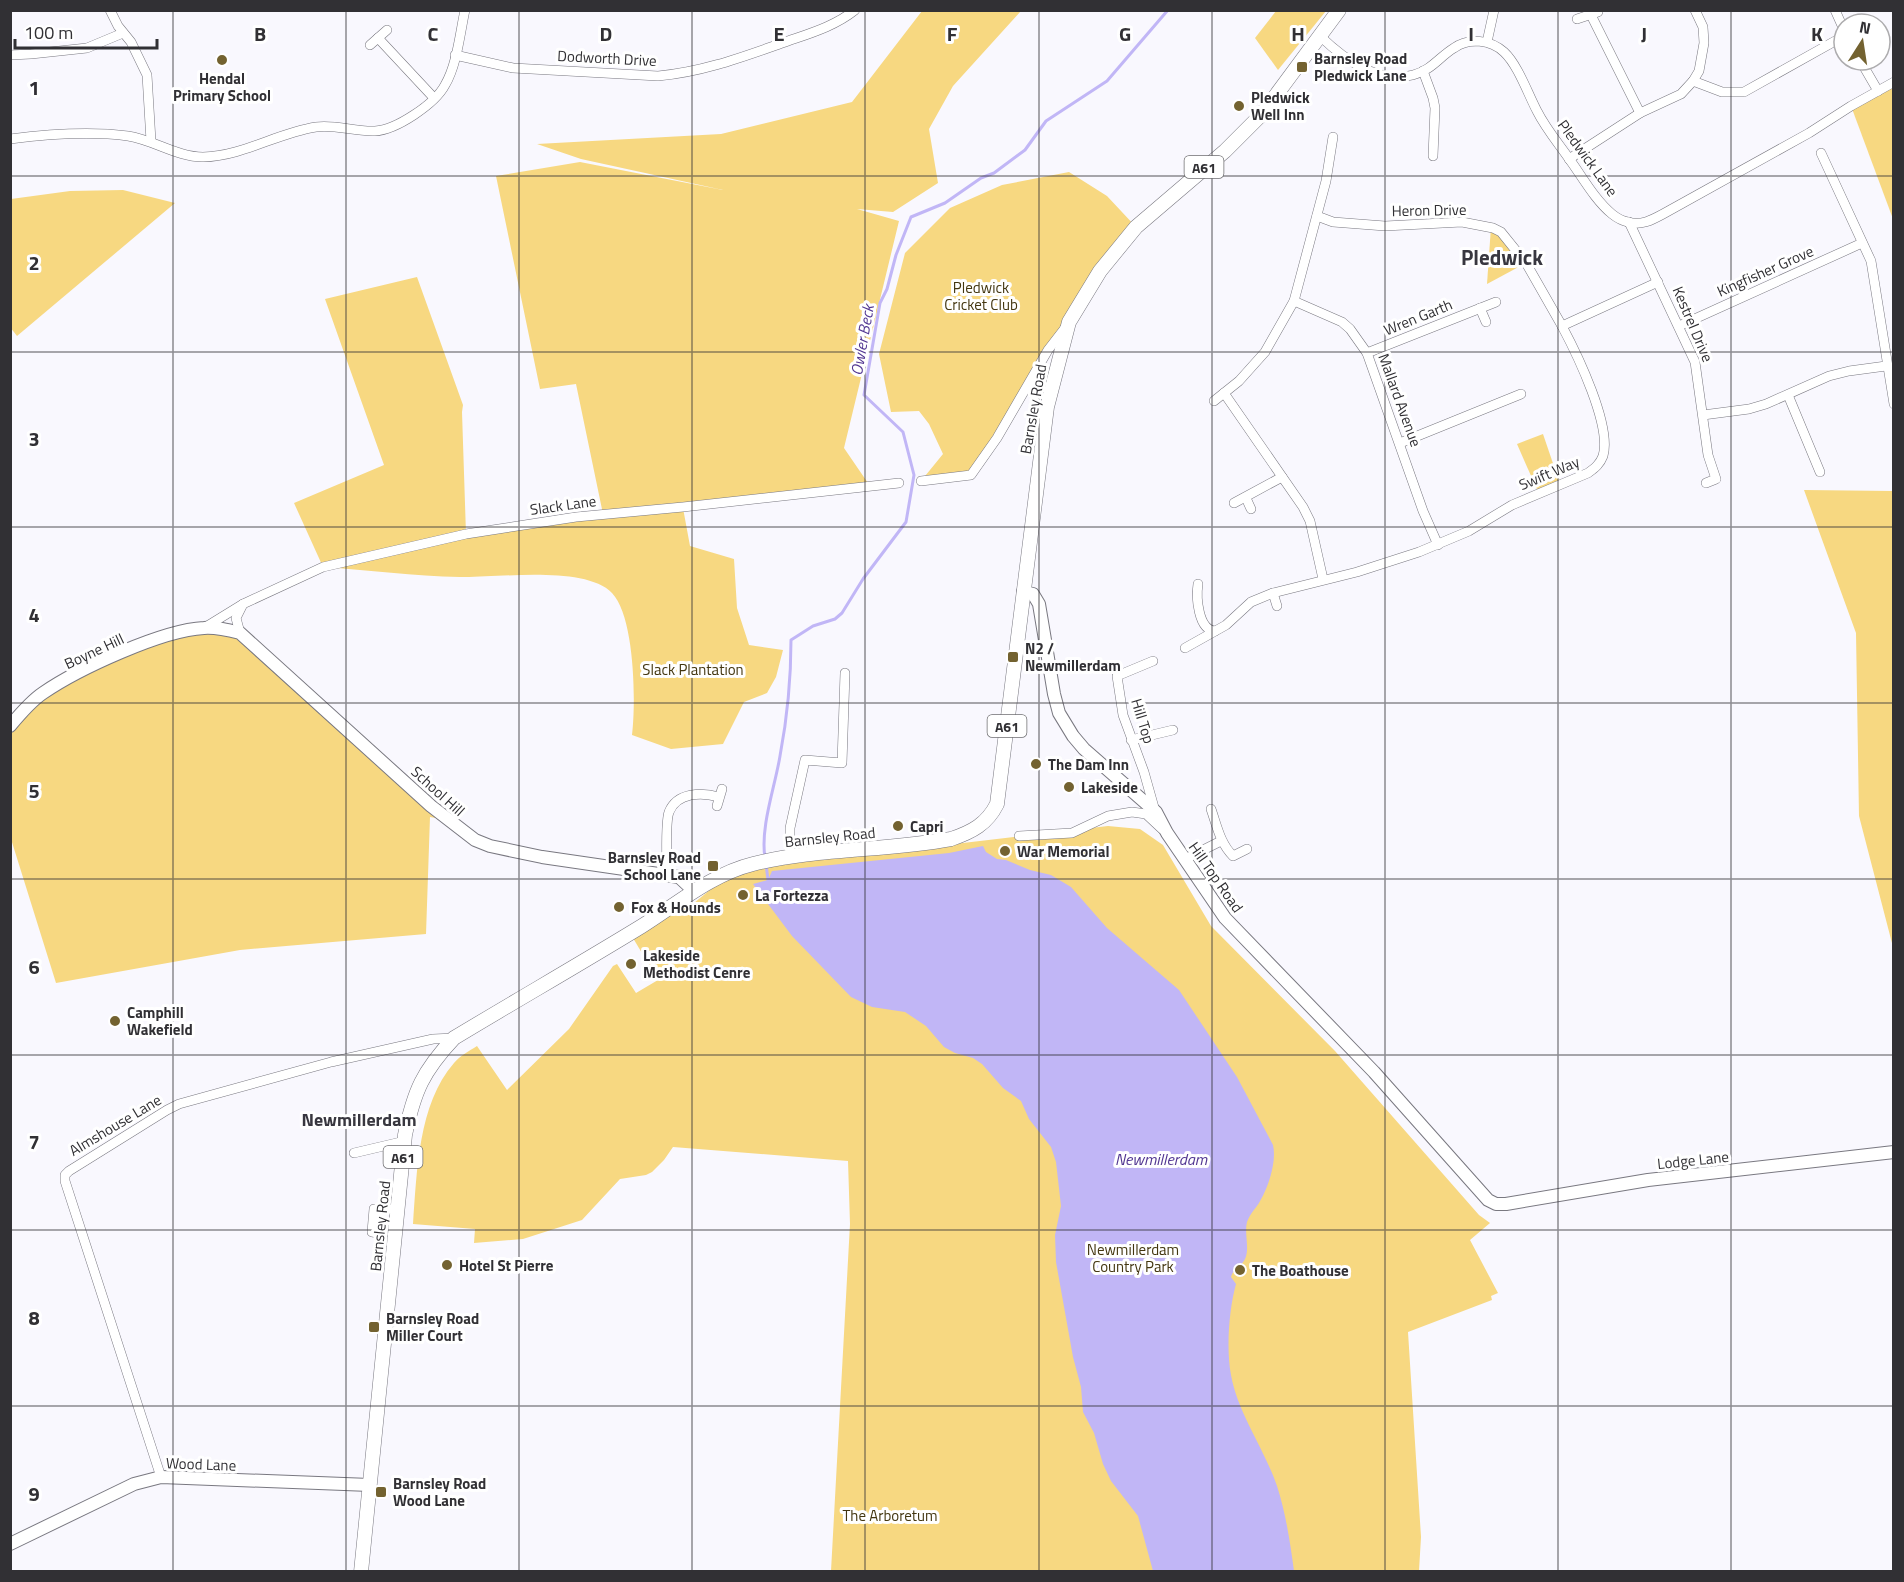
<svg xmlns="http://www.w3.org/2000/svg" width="1904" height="1582" viewBox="0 0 1904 1582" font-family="'Titillium Web',sans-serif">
<rect width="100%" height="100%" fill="#f9f8fe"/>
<g fill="#f7d881">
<path d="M922,11H1021L953,86L929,129L938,183L893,212L857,209L899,221L844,448L870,486L683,508L690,546L734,559L737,608L749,645L783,650L776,677L767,693L744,702L723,744L671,749L632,735C636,703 635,617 612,593C585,565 497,578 460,577C414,576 368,570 323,567L294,503L384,465L325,299L417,277L463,405L462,412L466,534L603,514L576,384L540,389L496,176L580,162L723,190L581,159L537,144L721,134L852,102Z"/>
<path d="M1276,11H1326L1278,70L1255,38Z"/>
<path d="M1893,82V219L1851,106Z"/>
<path d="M1069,172L1107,196L1136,227L1100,271L971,475L921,481L943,454L929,424L919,411L891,412L879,354L905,253L950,208L1002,185Z"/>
<path d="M123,190L175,203L17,336L10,327L11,199L70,191Z"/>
<path d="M1491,227L1526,263L1487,284Z"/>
<path d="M1543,434L1560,484L1539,494L1517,444Z"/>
<path d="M1804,490L1893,491V947L1859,816L1856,633Z"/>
<path d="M179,631L240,633L447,820L430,817L426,934L240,950L56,983L11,839V730L41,694Z"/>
<path d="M1108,826L1140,829L1163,845L1211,926L1335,1051L1479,1215L1490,1223L1470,1240L1498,1293L1491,1296L1492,1300L1408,1332L1421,1537L1419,1571H831L850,1224L848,1161L673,1147L664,1160L652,1172L646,1175L620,1179L582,1220L523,1239L474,1243L475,1229L413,1224C417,1172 418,1104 454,1063C460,1056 469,1051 477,1046L507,1090L569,1029L613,966L617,964L636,993L658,980L630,933L672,906L688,908L734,870Z"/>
</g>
<path fill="#c1b6f6" d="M983,846L986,852L997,859L1006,860L1030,870L1051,875L1071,887L1107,928L1179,990L1237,1077L1273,1145C1277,1162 1268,1188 1259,1203C1255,1209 1250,1214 1247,1222C1244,1234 1250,1248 1245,1259C1241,1267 1233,1269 1231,1277L1236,1284C1229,1309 1226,1349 1231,1375C1238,1414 1264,1448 1277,1486C1286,1514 1290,1542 1294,1571H1153L1138,1516L1111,1481L1103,1464L1094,1433L1083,1412L1081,1387L1073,1357L1056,1262L1055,1235L1061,1206L1056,1162L1051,1147L1029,1119L1021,1101L1003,1088L982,1064L973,1058L955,1053L944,1047L926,1026L905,1012L872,1007L851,997L792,936L753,884L768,880L772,871L949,853Z"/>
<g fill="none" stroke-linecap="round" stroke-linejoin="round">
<g stroke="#c1b6f6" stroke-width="3">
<path d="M765,858C760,827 775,787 780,756C787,719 791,678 791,640L813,626L835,619L842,613L863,579L906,522L914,475L903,432L864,395L880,303L887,289L896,255L911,217L945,203L981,178L994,173L1025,150L1046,121L1107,81L1168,10"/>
<path d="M766,864L768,880"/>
</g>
<defs>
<g id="street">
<path d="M110,10L118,26L131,42L147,75L151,141"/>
<path d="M1835,10L1844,30"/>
<path d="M1591,15L1640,113"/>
<path d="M1577,19L1598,12"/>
<path d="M1320,36C1344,59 1377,84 1413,75C1432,70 1439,57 1454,48C1469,37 1491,40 1504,52C1518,65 1528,94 1537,111C1546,129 1559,144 1570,160C1583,178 1595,200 1612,214C1617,218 1622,221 1628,222C1641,226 1652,220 1663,214L1809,133L1851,106L1894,82"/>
<path d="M378,38L434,98"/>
<path d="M1487,42L1494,10"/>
<path d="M370,45L387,30"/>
<path d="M10,55L31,54L87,48L123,33"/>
<path d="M455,55L513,68L658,76C704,72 745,56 788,41C811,33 835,26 855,10"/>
<path d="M1860,60L1878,91"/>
<path d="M1423,71L1433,98L1435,108L1433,156"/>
<path d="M1693,81L1722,92H1744L1844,36"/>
<path d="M10,139C49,134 89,131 128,136C154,140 177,157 203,157C243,156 277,133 316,127C335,124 355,132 375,131C396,130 435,104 445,85C457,65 460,33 465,10"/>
<path d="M1821,153L1871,261L1894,404"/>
<path d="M1569,159L1640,113L1681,94L1693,81L1699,71L1704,43L1703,27L1695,10"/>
<path d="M1317,216L1333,222L1385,226L1462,222L1493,228L1501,232L1526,263L1562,326"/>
<path d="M1629,222L1695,362L1708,455L1716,479L1706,483"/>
<path d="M1294,301L1342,322L1350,329L1367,353L1423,511L1438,545"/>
<path d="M1480,308L1486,322"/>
<path d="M1679,326L1862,243"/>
<path d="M1367,353L1496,302"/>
<path d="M1224,393L1303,507L1310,521L1323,579"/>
<path d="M1788,395L1820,472"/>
<path d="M1214,401L1239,381L1265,352L1294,301L1326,181L1333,137"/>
<path d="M1703,415L1749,409L1766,404L1829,376L1849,371L1886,366"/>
<path d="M1400,443L1521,394"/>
<path d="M921,481L971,475L997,438L1048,350L1065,328"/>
<path d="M1246,498L1251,509"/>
<path d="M1234,503L1282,477"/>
<path d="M1198,584C1196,597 1198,630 1215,631"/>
<path d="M1273,593L1277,606"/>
<path d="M204,628L243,604L323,567L466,534L576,517L683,507L899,483"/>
<path d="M240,633L236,618L243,604"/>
<path d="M1185,648L1226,625L1251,602L1273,593L1357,572L1419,552L1469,531L1512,505L1588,473C1595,468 1600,464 1603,456C1612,426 1577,354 1562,326L1658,282"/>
<path d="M1153,661L1117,676L1123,715L1144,772L1155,811"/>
<path d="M1131,740L1173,730"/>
<path d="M717,806L722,789"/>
<path d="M1211,809C1217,826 1220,843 1233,856L1247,849"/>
<path d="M1019,836L1072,833L1108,816L1132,812L1146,814L1162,829"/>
<path d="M790,857V828L805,760L842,763L845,673"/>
<path d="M1185,859L1221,841"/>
<path d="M667,875C667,862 665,823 669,812C677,792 702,792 719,797"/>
<path d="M354,1153L405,1141"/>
<path d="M383,1234L372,1232L374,1209H398"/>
<path d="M161,1477L65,1181V1175L69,1171L167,1110L179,1104L331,1062L433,1039L454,1038"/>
</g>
<g id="secondary">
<path d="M1023,592L1033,594L1039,604L1054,694L1059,713L1073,736L1084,749L1156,812L1167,833L1225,918L1374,1072L1488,1200L1496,1204H1506L1648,1180L1894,1152"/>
<path d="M10,726C20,714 31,701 43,693C78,669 162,630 204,628C216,627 228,630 240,633L431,806L475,840L490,846L542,857L679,877L694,891"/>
<path d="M10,1544L134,1484L161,1477L370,1485"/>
</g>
<path id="primary" d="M361,1572L405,1135C414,1091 423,1071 454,1038C517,1000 580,964 642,926C677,904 712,874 753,864C817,848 886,851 951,839C972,832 987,824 997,804L1047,407L1069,322L1100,271L1136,227L1225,151L1262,114L1339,10"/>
</defs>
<use href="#street" stroke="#797880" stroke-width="10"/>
<use href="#secondary" stroke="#797880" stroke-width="14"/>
<use href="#primary" stroke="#797880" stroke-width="15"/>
<use href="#street" stroke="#fff" stroke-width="9"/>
<use href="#secondary" stroke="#fff" stroke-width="12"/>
<use href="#primary" stroke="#fff" stroke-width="14"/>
</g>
<path fill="none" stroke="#313034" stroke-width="1.5" stroke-opacity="0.55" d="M173,10V1572M346,10V1572M519,10V1572M692,10V1572M865,10V1572M1039,10V1572M1212,10V1572M1385,10V1572M1558,10V1572M1731,10V1572M10,176H1894M10,352H1894M10,527H1894M10,703H1894M10,879H1894M10,1055H1894M10,1230H1894M10,1406H1894"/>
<g fill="#736230" stroke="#fff" stroke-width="2">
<circle cx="222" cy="60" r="6"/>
<rect x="1296" y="61" width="12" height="12" rx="3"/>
<circle cx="1239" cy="106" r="6"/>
<rect x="1007" y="651" width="12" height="12" rx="3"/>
<circle cx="1036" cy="764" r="6"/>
<circle cx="1069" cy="787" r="6"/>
<circle cx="898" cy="826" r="6"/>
<circle cx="1005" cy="851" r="6"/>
<rect x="707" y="860" width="12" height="12" rx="3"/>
<circle cx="743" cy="895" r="6"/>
<circle cx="619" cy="907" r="6"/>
<circle cx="631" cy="964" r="6"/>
<circle cx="115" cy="1021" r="6"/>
<circle cx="447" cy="1265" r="6"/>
<circle cx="1240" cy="1270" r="6"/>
<rect x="368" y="1321" width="12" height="12" rx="3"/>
<rect x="375" y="1486" width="12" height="12" rx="3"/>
</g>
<g text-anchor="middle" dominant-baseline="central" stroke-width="6" stroke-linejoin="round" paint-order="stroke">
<g fill="#fff" stroke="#6f6e71" stroke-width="1.5">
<rect x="1184.5" y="156" width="39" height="22" rx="4.5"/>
<rect x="987.5" y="715" width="39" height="22" rx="4.5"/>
<rect x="383.5" y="1146" width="39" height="22" rx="4.5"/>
</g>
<g font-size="14" font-weight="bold" fill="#313034">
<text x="1204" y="167">A61</text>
<text x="1007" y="726">A61</text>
<text x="403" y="1157">A61</text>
</g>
<g font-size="15" fill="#313034" stroke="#fff">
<text transform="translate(607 58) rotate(3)">Dodworth Drive</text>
<text transform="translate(1588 158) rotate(54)">Pledwick Lane</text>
<text transform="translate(1429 210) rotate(-1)">Heron Drive</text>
<text transform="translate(1765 271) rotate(-24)">Kingfisher Grove</text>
<text transform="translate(1418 317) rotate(-22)">Wren Garth</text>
<text transform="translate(1693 324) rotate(67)">Kestrel Drive</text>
<text transform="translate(1400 400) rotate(70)">Mallard Avenue</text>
<text transform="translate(1033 409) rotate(-80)">Barnsley Road</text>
<text transform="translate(1549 473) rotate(-23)">Swift Way</text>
<text transform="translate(563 505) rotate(-8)">Slack Lane</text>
<text transform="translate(94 651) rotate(-25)">Boyne Hill</text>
<text transform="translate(1143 721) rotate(73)">Hill Top</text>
<text transform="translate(438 791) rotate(42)">School Hill</text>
<text transform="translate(830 837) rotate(-6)">Barnsley Road</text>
<text transform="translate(1216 877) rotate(55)">Hill Top Road</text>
<text transform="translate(115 1125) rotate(-31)">Almshouse Lane</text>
<text transform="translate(1693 1160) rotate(-6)">Lodge Lane</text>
<text transform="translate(380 1226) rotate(-84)">Barnsley Road</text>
<text transform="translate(201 1464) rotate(2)">Wood Lane</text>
</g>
<g font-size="15" font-weight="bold" fill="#313034" stroke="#fff" text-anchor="start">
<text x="1314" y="58">Barnsley Road<tspan x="1314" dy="17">Pledwick Lane</tspan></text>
<text x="222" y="78" text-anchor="middle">Hendal<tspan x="222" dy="17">Primary School</tspan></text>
<text x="1251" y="97">Pledwick<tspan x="1251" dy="17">Well Inn</tspan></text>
<text x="1025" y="648">N2 /<tspan x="1025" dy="17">Newmillerdam</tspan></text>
<text x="1048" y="764">The Dam Inn</text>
<text x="1081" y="787">Lakeside</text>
<text x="910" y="826">Capri</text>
<text x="1017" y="851">War Memorial</text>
<text x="701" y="857" text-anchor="end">Barnsley Road<tspan x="701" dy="17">School Lane</tspan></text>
<text x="755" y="895">La Fortezza</text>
<text x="631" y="907">Fox &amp; Hounds</text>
<text x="643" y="955">Lakeside<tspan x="643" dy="17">Methodist Cenre</tspan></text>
<text x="127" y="1012">Camphill<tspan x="127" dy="17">Wakefield</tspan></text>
<text x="459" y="1265">Hotel St Pierre</text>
<text x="1252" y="1270">The Boathouse</text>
<text x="386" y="1318">Barnsley Road<tspan x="386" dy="17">Miller Court</tspan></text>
<text x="393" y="1483">Barnsley Road<tspan x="393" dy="17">Wood Lane</tspan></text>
</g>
<g font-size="15" fill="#433610" stroke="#fff">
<text x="981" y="287">Pledwick<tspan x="981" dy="17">Cricket Club</tspan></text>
<text x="693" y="669">Slack Plantation</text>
<text x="1133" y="1249">Newmillerdam<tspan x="1133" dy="17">Country Park</tspan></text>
<text x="890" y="1515">The Arboretum</text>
</g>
<g font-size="16" font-style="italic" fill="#523792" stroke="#fff">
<text transform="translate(862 340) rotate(-80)">Owler Beck</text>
<text x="1161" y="1159">Newmillerdam</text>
</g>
<g font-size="18" font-weight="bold" fill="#38373f" stroke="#fff">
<text x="359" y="1119">Newmillerdam</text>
</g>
<g font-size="21" font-weight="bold" fill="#38373f" stroke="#fff">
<text x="1502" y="257">Pledwick</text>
</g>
</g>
<g font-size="20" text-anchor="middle" font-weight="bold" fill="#313034" stroke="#fff" stroke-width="6" stroke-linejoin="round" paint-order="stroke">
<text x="260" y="41">B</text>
<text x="433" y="41">C</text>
<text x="606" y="41">D</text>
<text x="779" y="41">E</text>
<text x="952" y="41">F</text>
<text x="1125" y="41">G</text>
<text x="1298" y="41">H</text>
<text x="1471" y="41">I</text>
<text x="1644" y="41">J</text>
<text x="1817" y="41">K</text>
<text x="34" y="95">1</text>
<text x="34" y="270">2</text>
<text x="34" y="446">3</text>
<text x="34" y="622">4</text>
<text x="34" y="798">5</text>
<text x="34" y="974">6</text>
<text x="34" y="1149">7</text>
<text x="34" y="1325">8</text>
<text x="34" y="1501">9</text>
</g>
<rect width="1904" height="1582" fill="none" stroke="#313034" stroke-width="24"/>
<g transform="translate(1862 42) rotate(12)"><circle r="28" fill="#ffffff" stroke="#adacae" stroke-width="1.5"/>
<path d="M0-4.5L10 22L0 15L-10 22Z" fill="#736230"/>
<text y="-9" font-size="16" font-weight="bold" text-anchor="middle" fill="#313034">N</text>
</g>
<path d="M15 39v9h142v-9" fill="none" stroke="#313034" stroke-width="3"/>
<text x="24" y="39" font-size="18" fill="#313034" stroke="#ffffff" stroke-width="4.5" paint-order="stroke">100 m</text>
</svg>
